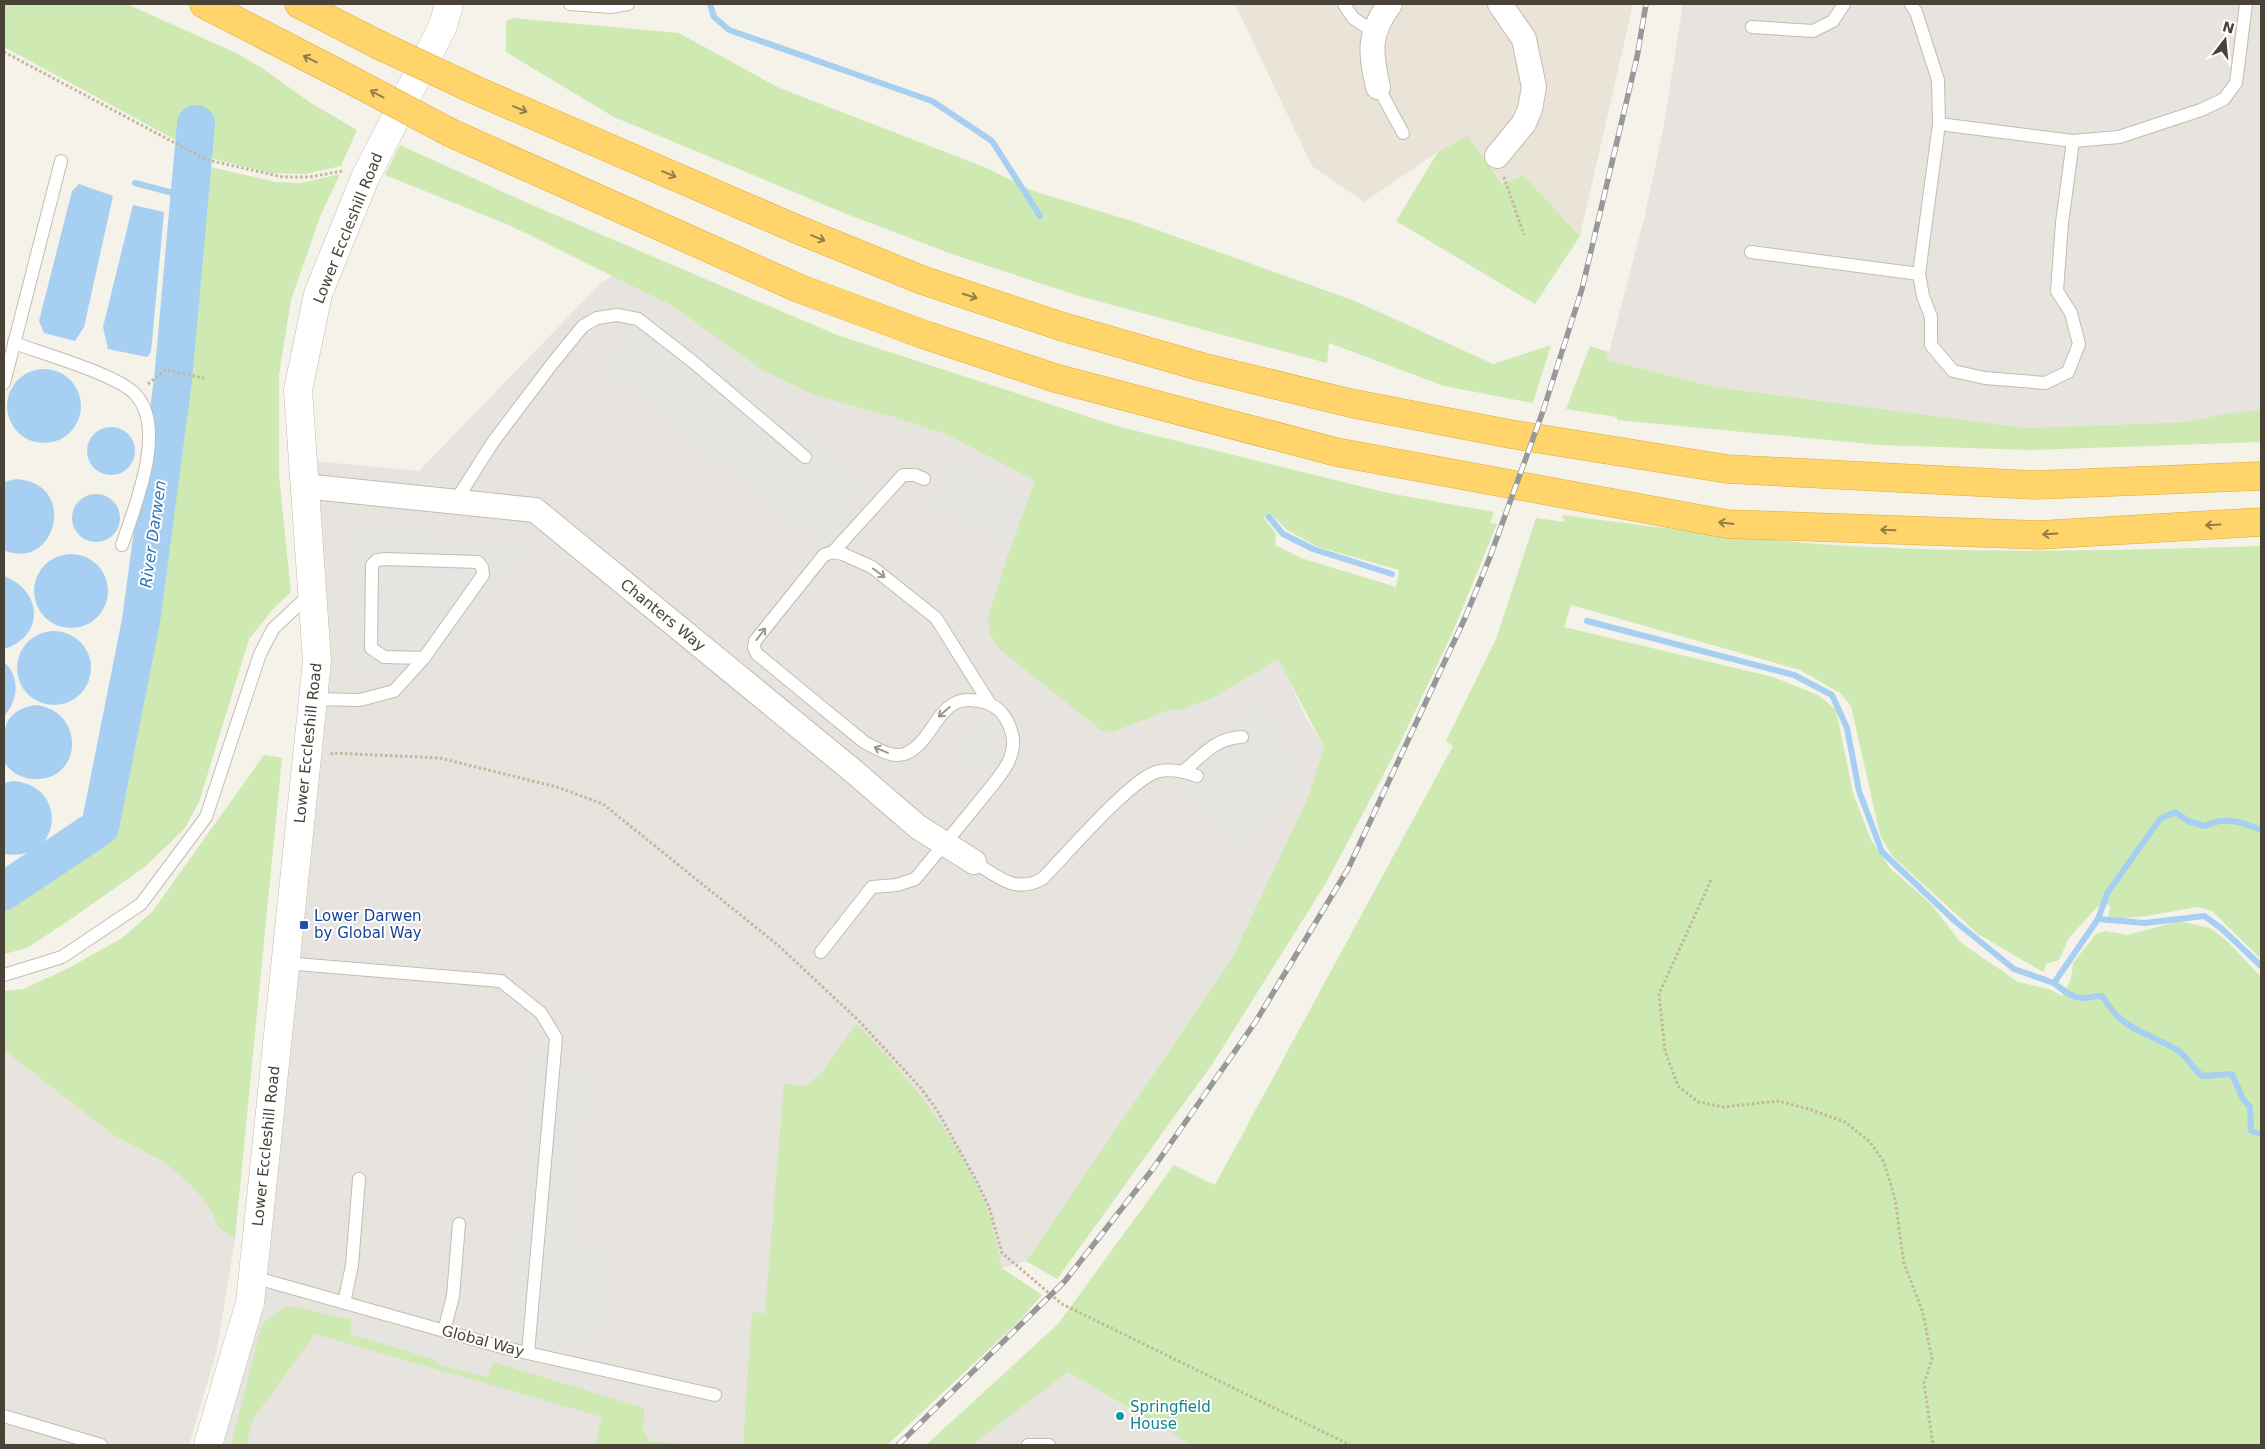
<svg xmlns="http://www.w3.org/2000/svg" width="2265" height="1449" viewBox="0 0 2265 1449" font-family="'DejaVu Sans',sans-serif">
<rect width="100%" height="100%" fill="#f5f2e9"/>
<path fill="#e9e4d7" d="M1235,4H1633L1580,236L1523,175L1504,185L1468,136L1438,152L1364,202L1312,166Z"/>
<g fill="#e7e3de">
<path d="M1683,4H2261V409L2224,414L2188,422L2026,428L1715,387L1607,360L1645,215L1663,130Z"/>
<path d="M613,275L671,305L762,370L814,395L893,417L950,436L1035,481L1007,557L1172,709L1178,711L1213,698L1278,658L1306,718L1324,747L1309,795L1231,960L1026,1261L1002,1268L844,1445H205L253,1277L317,661L302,460L419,471L601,283Z"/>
<path d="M4,1050L115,1136L164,1162L193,1187L210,1209L219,1228L235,1238L217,1349L189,1445H4Z"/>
<path d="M1068,1372L1192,1445H972Z"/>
</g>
<g fill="#cee9b2" fill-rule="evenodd">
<path d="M4,4H127L238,54L265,70L311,103L357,130L341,166L305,174L270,173L206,157L205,129L188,120L189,147L4,47Z"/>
<path d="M513,18L679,33L777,87L989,169L1033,191L1135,222L1355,301L1493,364L1551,345L1533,403L1444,386L1329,343L1327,363L1079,296L952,254L844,213L614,117L506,52V21Z"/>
<path d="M1468,136L1503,185L1523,175L1580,236L1535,304L1396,221L1438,152Z"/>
<path d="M400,145L532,205L837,335L1120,427L1388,493L1494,512L1490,523L1497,524L1451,636L1398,747L1326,883L1213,1063L1057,1279L1026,1261L1231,960L1309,795L1324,747L1278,659L1213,698L1178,711L1172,709L1111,732L1101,730L999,649L990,634L988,618L1007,557L1035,481L950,436L893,417L814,395L762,370L671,305L509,225L385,175ZM1271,514L1287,530L1318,547L1399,570L1396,587L1301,558L1275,545L1276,534L1264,518Z"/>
<path d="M206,166L276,182L302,183L340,174L320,217L291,300L279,374V476L291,592L274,608L249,639L199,802L185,828L146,866L68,921L27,948L4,954V901L100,840L111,831L115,820L157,617Z"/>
<path d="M1590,346L1608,352L1607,360L1715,387L2026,428L2188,422L2224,414L2261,409V442L2029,450L1881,445L1617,420V417L1566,409Z"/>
<path d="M1562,515C1647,526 1732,537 1818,544C1966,554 2114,551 2261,546V959L2212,911L2197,907L2147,916L2111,919L2108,918L2110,907L2107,903L2097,907L2069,938L2059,960L2046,964L2044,972L2038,969L1978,934L1892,856L1880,835L1851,706L1840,693L1800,670L1571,605L1564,627L1773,677L1818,695L1836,710L1853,793L1871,840L1890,868L1931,904L1960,942L2018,982L2049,989L2062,996L2071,979L2073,963L2096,934L2105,931L2127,935L2180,921L2210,928L2227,941L2261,977V1445H1192L1068,1372L972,1445H926L1058,1324L1174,1165L1215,1185L1453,746L1446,741L1496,639L1536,518L1565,522Z"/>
<path d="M264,755L282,758L235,1238L219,1228L210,1209L193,1187L164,1162L115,1136L4,1050V991L23,989L65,970L122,938L152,912Z"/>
<path d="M856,1024C908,1075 960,1139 987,1209C994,1227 997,1248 1002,1268L1042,1295L1017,1323L887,1445H743L752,1312L765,1314L784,1084L804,1086L821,1074Z"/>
<path d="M285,1307H297L352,1320L350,1334L436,1360V1364L488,1377L493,1362L644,1408L643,1430L649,1441L695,1445H595L602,1417L315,1334L253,1419L246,1445H231L262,1324Z"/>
</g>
<g fill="#e6e4e1">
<path d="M642,309L663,316L677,325L871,487L820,549L595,364Z"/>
<path d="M947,457L1026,496L1006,543L926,504Z"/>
<path d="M351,527L514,538L529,547L420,682L404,672L350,675Z"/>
<path d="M1257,699L1310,772L1244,852L1182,793L1223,751L1211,740Z"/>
<path d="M994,715L1007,725L996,740L1009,750L987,778L976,780L967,777L949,765L956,754L949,748L973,716L986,725Z"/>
<path d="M534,1044L570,1049L569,1059L592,1061L572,1248L611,1253L600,1356L506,1335Z"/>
<path d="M352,1320L493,1362L488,1377L436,1364V1359L350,1334Z"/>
</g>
<g fill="#a6cff1">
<path d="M79,184L113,196L84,327L75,341L44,333L39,321L72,191Z"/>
<path d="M133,205L164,212L151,352L147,357L108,349L103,327Z"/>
<circle cx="44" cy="406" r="37"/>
<circle cx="111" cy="451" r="24"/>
<path d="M16,479C80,483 55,573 4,550V482Z"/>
<circle cx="96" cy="518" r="24"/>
<circle cx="71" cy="591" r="37"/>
<path d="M4,576C43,591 45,636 4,649Z"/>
<circle cx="54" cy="668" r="37"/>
<path d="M4,662C21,677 18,701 4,716Z"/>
<path d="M34,705C87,709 83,783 33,779C21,778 10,772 4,762C4,731 0,713 34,705Z"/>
<path d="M13,781C69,785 63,863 4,854V783Z"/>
</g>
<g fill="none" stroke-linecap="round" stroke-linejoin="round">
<g stroke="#a6cff1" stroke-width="6">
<path d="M710,4L714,17L729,30L932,101L992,141L1040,216"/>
<path d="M135,183L177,194L190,193"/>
<path d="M1269,517L1283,534L1313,549L1392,574"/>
<path d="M1587,621L1794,675L1832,695L1847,728L1859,791L1882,852L1956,922L2014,969L2054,983L2098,919L2145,923L2204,916L2221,928L2261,966"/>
<path d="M2098,919L2108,892L2160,819L2175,812L2188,821L2205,826C2224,816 2242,822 2261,830"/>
<path d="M2054,983C2063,990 2070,997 2082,998C2089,999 2094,995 2102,996C2125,1033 2144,1030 2177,1050C2188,1057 2192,1068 2202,1076L2232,1074L2243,1099L2250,1107L2251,1131L2261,1134"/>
</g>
<path stroke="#a6cff1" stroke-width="38" d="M4,891L100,827L141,621L173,380L196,124"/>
<defs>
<g id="service">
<path d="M570,4L611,7L628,4"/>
<path d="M1344,4L1353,18L1374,32"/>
<path d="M1752,27L1813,31L1833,21L1844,4"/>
<path d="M1378,87L1403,133"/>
<path d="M2073,141L2119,137L2201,110L2224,99L2236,83L2246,4"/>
<path d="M1751,252L1919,274L1939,124L1938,80L1916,12L1911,4"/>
<path d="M1919,274L1923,296L1931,317V345L1953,371L1985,378L2045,383L2068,372L2079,344L2071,313L2057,291L2062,223L2073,141L1939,124"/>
<path d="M14,343C41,353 119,375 136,395C167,430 135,506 122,545"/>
<path d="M4,383L61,161"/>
<path d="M455,502L493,442L552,364L583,326L597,318L617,315L638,319L692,361L805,457"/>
<path d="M833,552L903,475H915L924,479"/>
<path d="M313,699L360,700L394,691L424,658L483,575L482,567L478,562L386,559L377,560L372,565L371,648L384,657L424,658"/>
<path d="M1184,771C1203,755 1215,738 1242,737"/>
<path d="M974,862C997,876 1015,894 1042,879C1065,856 1129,781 1156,772C1169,768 1183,771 1197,776"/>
<path d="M821,952L872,887L897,885L915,879C936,854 957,829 978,803C988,790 1000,778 1008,763C1012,754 1015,744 1012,734C1009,721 1001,708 987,703C937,687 939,737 907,753C894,760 876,748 864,742L757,654L754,648L755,641L824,555L833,552L843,554L872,567L936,618L990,704"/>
<path d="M284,963L501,981L541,1013L556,1038L528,1353"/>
<path d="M4,975L62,957L141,904L206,817L260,654L273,629L312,592"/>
<path d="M253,1277L505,1348L715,1395"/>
<path d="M344,1303L352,1265L359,1179"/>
<path d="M444,1331L453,1296L459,1224"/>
<path d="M4,1416L101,1445"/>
<path d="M1028,1445H1049"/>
</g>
<g id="minor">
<path d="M1378,87C1370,53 1368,33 1390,4"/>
<path d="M1497,156L1524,123L1530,109L1534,87L1524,39L1500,4"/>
<path d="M303,486L535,510L852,770L918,827L974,862"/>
</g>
<path id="tertiary" d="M208,1445L250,1303L317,661L298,390L318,294L365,178L443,26L449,4"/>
<g id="motorway">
<path d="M204,4L353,81"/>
<path d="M299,4L377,44"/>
<path d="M475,90L794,228L922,280L1060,326L1202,367L1350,403L1510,434L1727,469L2036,485L2261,476"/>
<path d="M451,133L798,288L925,335L1055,378L1336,452L1727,524L2039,535L2261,522"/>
</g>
</defs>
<use href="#service" stroke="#c3bdae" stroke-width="14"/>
<use href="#minor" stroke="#c3bdae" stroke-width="26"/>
<use href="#tertiary" stroke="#c3bdae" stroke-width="29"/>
<use href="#motorway" stroke="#dfaa39" stroke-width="29"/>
<g stroke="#c2b79d" stroke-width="3" stroke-dasharray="2.5 2.5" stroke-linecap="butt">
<path d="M4,52L207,160L283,177H309L343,171"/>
<path d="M1504,177L1524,235"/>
<path d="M148,384L165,370L204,378"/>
<path d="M332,755V753L440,758L557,787L603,804L779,946L858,1020L920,1087L937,1110L977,1182L989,1207L1002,1253L1062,1304L1350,1445"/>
<path d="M1711,880L1659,994L1665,1051L1678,1086L1698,1102L1724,1107L1778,1101L1809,1109L1845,1122L1870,1142L1884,1162L1895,1199L1904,1263L1923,1313L1932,1359L1924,1383L1933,1445"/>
</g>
<use href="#service" stroke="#fff" stroke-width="12"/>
<use href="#minor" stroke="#fff" stroke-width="24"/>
<use href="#tertiary" stroke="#fff" stroke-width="28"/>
<use href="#motorway" stroke="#ffd46a" stroke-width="28"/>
<defs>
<path id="rail" d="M898,1445L1065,1281L1152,1170L1256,1021L1348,869L1465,618L1490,557L1543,411L1582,289L1637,57L1646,4"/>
</defs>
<use href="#rail" stroke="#989898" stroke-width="5.5"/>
<use href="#rail" stroke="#fff" stroke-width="4" stroke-dasharray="11" stroke-linecap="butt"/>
<defs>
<g id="motorway-bridge">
<path d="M377,44L475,90"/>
<path d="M353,81L451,133"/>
</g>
</defs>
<use href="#motorway-bridge" stroke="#dfaa39" stroke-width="29" stroke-linecap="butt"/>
<use href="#motorway-bridge" stroke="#ffd46a" stroke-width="28"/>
</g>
<defs><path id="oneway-shaft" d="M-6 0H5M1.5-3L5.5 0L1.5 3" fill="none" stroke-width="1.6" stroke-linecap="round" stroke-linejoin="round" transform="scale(1.25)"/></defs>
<g stroke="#927d4b">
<use href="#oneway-shaft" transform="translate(310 59) rotate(-153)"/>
<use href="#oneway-shaft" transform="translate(377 94) rotate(-152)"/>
<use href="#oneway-shaft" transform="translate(520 109) rotate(23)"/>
<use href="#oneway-shaft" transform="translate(669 174) rotate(23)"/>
<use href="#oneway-shaft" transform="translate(818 238) rotate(22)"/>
<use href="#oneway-shaft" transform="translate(970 296) rotate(18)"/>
<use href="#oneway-shaft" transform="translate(1726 523) rotate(-173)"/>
<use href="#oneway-shaft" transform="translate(2213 525) rotate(177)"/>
<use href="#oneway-shaft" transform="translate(1888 530) rotate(-178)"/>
<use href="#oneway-shaft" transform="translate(2050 534) rotate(177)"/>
</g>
<g stroke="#9b9891">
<use href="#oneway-shaft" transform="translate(879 573) rotate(37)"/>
<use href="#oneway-shaft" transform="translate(761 634) rotate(-53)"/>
<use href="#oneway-shaft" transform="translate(944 712) rotate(139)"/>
<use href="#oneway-shaft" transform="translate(881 750) rotate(-157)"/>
</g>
<rect fill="#1a4fb4" stroke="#fff" stroke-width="2" x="299" y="920" width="10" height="10" rx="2.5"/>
<circle fill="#0f9aa8" stroke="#fff" stroke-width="2" cx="1120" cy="1416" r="5"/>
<g text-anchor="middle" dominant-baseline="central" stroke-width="4" stroke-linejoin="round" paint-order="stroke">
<g font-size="15" fill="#494337" stroke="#fff">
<text transform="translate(348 228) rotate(-68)">Lower Eccleshill Road</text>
<text transform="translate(663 615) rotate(39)">Chanters Way</text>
<text transform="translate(308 743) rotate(-84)">Lower Eccleshill Road</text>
<text transform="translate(266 1146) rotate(-84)">Lower Eccleshill Road</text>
<text transform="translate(483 1341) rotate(15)">Global Way</text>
</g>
<g font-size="15" fill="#164399" stroke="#fff" text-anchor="start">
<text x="314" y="916">Lower Darwen<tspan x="314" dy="17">by Global Way</tspan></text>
</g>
<g font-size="15" fill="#0d838f" stroke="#fff" text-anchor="start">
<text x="1130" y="1407">Springfield<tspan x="1130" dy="17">House</tspan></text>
</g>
<g font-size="16" font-style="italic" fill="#2e77b6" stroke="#fff">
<text transform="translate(153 534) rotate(-82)">River Darwen</text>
</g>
</g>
<rect width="2265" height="1449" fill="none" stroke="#494337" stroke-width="10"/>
<g transform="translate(2225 40) rotate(16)" stroke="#ffffff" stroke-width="4" paint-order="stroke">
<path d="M0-4L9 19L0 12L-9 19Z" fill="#494337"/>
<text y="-8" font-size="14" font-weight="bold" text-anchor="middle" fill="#494337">N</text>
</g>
</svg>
